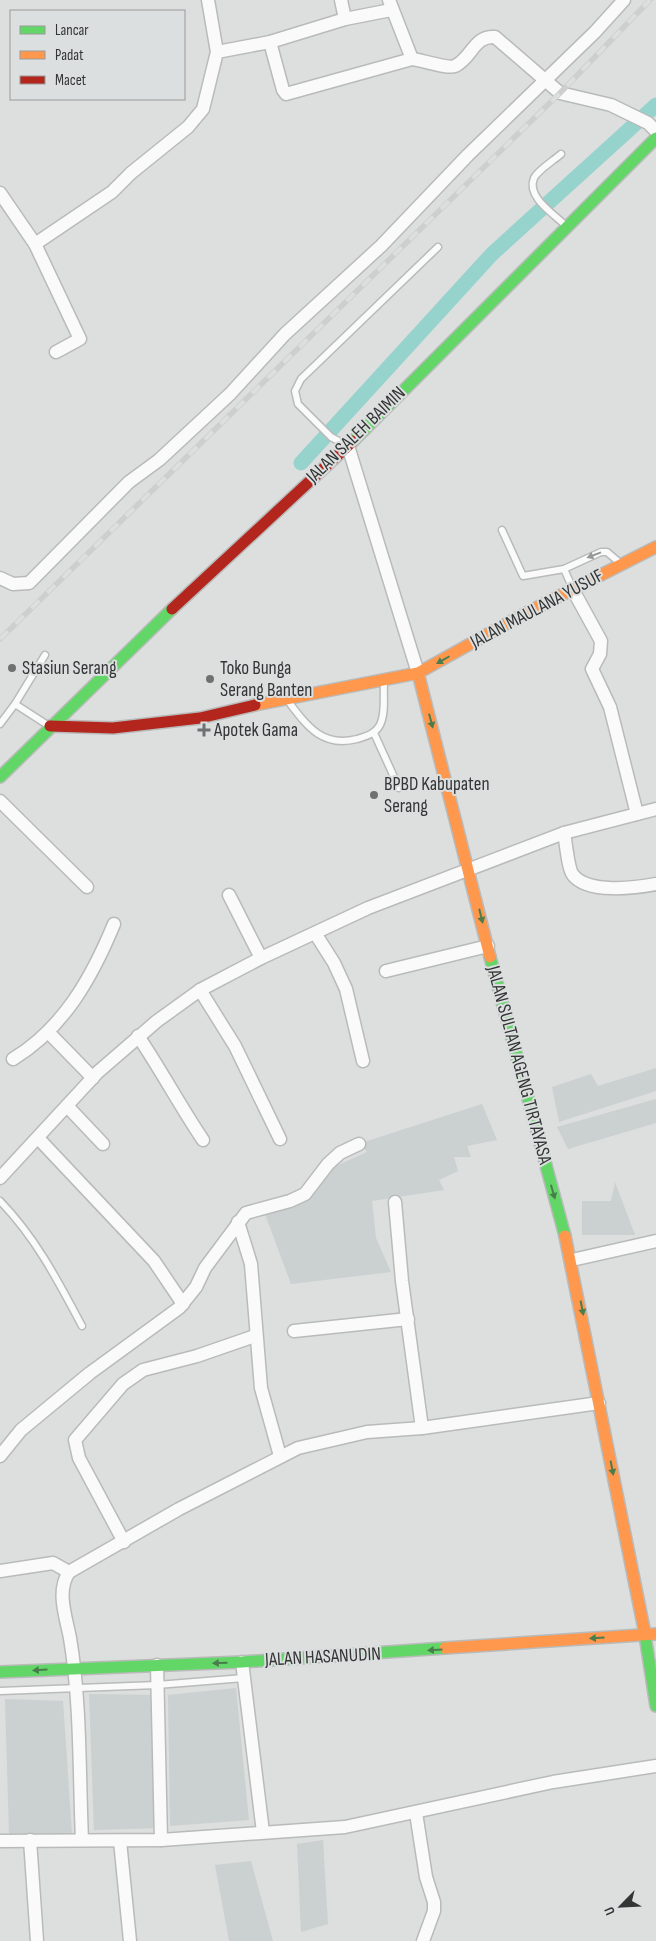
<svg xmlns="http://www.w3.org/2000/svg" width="656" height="1941" viewBox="0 0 656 1941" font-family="'Sofia Sans Condensed',sans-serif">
<rect width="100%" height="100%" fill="#dddede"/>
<g fill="#cad1d0">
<path d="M656,1068V1091L559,1122L552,1087L591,1074L598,1086Z"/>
<path d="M656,1099V1123L568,1149L557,1127Z"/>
<path d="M482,1104L497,1140L467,1146L471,1157H454L458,1171L439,1180L444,1190L372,1201L376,1238L391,1272L291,1284L265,1214L307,1198L336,1166L367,1152L361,1143Z"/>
<path d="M615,1182L635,1235H582V1201H611Z"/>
<path d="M236,1688L249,1820L170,1826L168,1695Z"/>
<path d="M89,1694L156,1695L161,1828L94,1830Z"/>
<path d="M5,1699L63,1701L72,1834H9Z"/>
<path d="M323,1840L328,1924L301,1932L297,1844Z"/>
<path d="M251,1861L273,1941H229L215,1865Z"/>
</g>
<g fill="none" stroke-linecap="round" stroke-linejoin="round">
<path stroke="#96d3cc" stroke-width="15" d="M301,463L492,254L656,105"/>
<defs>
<g id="lane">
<path d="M561,154C553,161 538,170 534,178C526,197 554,214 565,225"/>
<path d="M346,445L331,437L298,404L295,391L301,379L438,247"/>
<path d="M502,530L523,576L564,569L601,552H607L620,563"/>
<path d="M564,569L573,589"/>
<path d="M288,701C307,726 322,748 357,739C367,736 375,734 380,725C386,713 383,695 384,682"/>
<path d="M15,704L45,655"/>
<path d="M0,724L15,704L49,726"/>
<path d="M374,733L399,788"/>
<path d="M0,1201C36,1238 58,1281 82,1326"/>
<path d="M0,1691L157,1685L244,1678"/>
</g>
<g id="street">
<path d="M208,0L217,52"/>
<path d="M341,0L345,19"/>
<path d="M389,0L412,59C422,60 447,69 455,66C472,58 474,35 495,37L560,93L611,105L648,123L656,131"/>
<path d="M270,42L283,90L286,94L412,59"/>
<path d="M0,193L35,244L112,192L131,173L188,127L203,109L217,52L270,42L345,19L391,10"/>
<path d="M35,244L80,339L56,352"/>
<path d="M348,446L418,673"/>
<path d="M0,578L13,584L29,583L129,482L159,460L230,394L285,334L381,246L468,155L595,32L624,0"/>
<path d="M573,590L601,641L600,654L592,669L610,707L637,814"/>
<path d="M0,801L87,887"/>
<path d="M564,833C566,843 568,869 573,875C588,894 635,888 656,884"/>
<path d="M229,895L261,958"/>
<path d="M315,933L334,963L346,989L363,1061"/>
<path d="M386,971L488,946"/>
<path d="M200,990L235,1046L280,1139"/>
<path d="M48,1032L93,1078"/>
<path d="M138,1036C161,1070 180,1106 203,1140"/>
<path d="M13,1059C64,1028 92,977 114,924"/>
<path d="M67,1106L103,1144"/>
<path d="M38,1138L154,1261L183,1304"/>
<path d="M0,1178L98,1072L157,1021L200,990L261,958L368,908L564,833L656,809"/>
<path d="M395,1202L402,1281L422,1428"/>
<path d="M238,1222L251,1264L261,1388L280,1456"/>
<path d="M572,1260L656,1241"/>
<path d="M294,1331L408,1319"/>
<path d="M0,1456L21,1430L90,1373L179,1308L196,1287L205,1268L246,1213L290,1201L305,1194L328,1164L340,1153L359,1144"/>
<path d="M124,1542L79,1458L75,1440L123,1384L143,1370L197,1356L255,1336"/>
<path d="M0,1571L53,1563L69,1572"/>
<path d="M242,1662L263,1832"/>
<path d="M157,1665L161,1840"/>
<path d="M416,1813L426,1877L434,1902V1911L423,1941"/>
<path d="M30,1840L37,1941"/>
<path d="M82,1840C79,1773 81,1704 70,1638C66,1617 56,1591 69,1572L179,1509L298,1448L367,1432L422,1428L599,1403"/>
<path d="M0,1841L161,1840L345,1827L553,1782L656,1766"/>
<path d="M120,1841L130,1941"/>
</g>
<g id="fast">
<path d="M353,441L656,138"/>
<path d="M0,777L172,609"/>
<path d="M490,957L565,1236"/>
<path d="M644,1629L656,1706"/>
<path d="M0,1672L242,1662L445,1648"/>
</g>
<g id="slow">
<path d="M418,673L490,957"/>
<path d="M255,705L418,673L524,614L656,547"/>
<path d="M565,1236L644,1629"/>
<path d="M445,1648L656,1634"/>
</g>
<g id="jam">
<path d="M172,609L353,441"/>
<path d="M50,726L113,728L200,718L255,705"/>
</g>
</defs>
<use href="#lane" stroke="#b9bbba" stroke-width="9"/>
<use href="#street" stroke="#b9bbba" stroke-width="15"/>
<use href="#fast" stroke="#b9bbba" stroke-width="14"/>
<use href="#slow" stroke="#b9bbba" stroke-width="14"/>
<use href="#jam" stroke="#b9bbba" stroke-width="14"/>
<use href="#lane" stroke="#fafafa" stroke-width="6"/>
<use href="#street" stroke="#fafafa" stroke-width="12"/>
<use href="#fast" stroke="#63d668" stroke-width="11"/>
<use href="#slow" stroke="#ff974d" stroke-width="11"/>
<use href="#jam" stroke="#b3261e" stroke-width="11"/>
<defs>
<path id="rail" d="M0,639L560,93L650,0"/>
</defs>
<use href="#rail" stroke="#cecece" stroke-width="5.5"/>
<use href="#rail" stroke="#dcdfdf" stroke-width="4" stroke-dasharray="11" stroke-linecap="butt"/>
</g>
<defs><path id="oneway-solid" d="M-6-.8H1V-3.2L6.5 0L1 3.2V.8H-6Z" transform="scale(1.25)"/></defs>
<use fill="#979898" href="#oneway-solid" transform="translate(594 555) rotate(159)"/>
<g fill="#497d4c">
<use href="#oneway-solid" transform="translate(443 660) rotate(150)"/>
<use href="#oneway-solid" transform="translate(431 721) rotate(75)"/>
<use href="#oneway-solid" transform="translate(481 916) rotate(76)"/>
<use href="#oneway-solid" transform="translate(553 1192) rotate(74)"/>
<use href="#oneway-solid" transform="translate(582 1308) rotate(79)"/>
<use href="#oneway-solid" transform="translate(612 1468) rotate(79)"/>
<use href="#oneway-solid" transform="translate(597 1638) rotate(176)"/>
<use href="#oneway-solid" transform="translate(435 1650) rotate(176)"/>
<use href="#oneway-solid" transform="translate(220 1663) rotate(178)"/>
<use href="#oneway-solid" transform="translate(40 1670) rotate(177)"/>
</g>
<g fill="#6f7070" stroke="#dcdfdf" stroke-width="2">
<circle cx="12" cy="668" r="5"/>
<circle cx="210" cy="679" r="5"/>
<path d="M201.5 722.5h5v5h5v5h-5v5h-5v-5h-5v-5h5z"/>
<circle cx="374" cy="795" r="5"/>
</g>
<g text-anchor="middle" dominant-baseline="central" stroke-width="4" stroke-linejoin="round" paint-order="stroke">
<g font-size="19" fill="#343535" stroke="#dcdfdf">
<text transform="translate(356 435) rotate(-44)">JALAN SALEH BAIMIN</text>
<text transform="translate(537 609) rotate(-28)">JALAN MAULANA YUSUF</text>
<text transform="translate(519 1065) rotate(75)">JALAN SULTAN AGENG TIRTAYASA</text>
<text transform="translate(323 1657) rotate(-3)">JALAN HASANUDIN</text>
</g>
<g font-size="19" fill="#343535" stroke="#dcdfdf" text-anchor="start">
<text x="22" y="668">Stasiun Serang</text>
<text x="220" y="668">Toko Bunga<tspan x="220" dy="22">Serang Banten</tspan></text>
<text x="214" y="730">Apotek Gama</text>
<text x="384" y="784">BPBD Kabupaten<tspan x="384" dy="22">Serang</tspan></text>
</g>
</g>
<rect x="10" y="10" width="175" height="90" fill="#dcdfdf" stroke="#999b9b"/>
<rect x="20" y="26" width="25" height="8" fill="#63d668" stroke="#999b9b"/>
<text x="55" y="35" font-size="15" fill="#343535">Lancar</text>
<rect x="20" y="51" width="25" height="8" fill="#ff974d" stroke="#999b9b"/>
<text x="55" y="60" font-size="15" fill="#343535">Padat</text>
<rect x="20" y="76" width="25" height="8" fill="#b3261e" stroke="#999b9b"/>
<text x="55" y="85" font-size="15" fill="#343535">Macet</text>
<g transform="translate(621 1906) rotate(246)" stroke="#dcdfdf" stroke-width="4" paint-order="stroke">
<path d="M0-4L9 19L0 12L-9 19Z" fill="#343535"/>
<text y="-8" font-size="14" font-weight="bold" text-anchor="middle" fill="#343535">U</text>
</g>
</svg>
